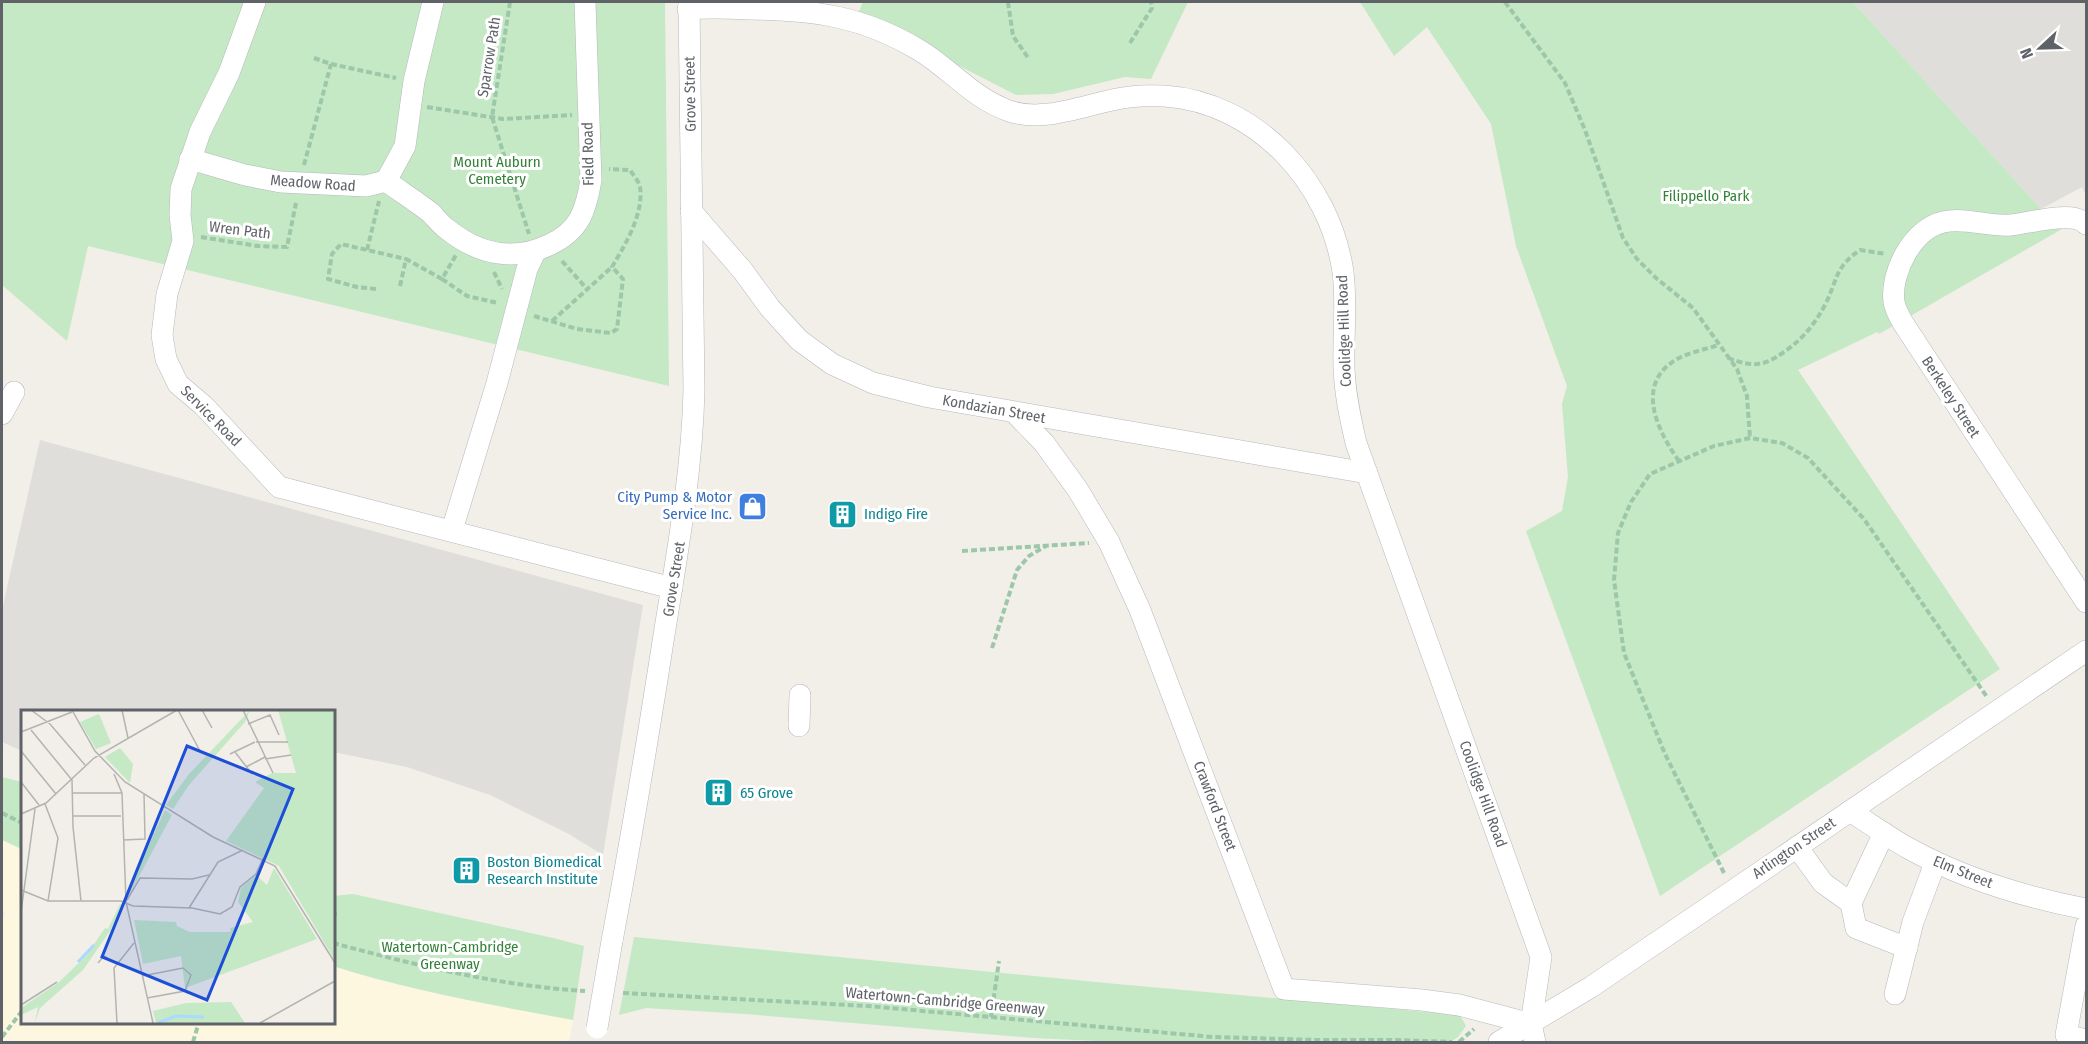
<svg xmlns="http://www.w3.org/2000/svg" width="2088" height="1044" viewBox="0 0 2088 1044" font-family="'Fira Sans Condensed',sans-serif">
<rect width="100%" height="100%" fill="#f1efe8"/>
<path fill="#fef7e0" d="M2,840L22,850V1022H333V966L374,979L442,995L573,1020L569,1042H2V919L6,914L2,910Z"/>
<g fill="#e0deda">
<path d="M1853,2H2086V196L2082,187L2041,209Z"/>
<path d="M40,440L643,605L603,855L567,833L490,795L407,767L333,752V711H22V751L2,742V610Z"/>
</g>
<g fill="#c5e8c5">
<path d="M2,2H665L669,386L88,246L67,341L2,285Z"/>
<path d="M863,2H1188L1151,79L1125,77L1053,94L1016,95L858,14Z"/>
<path d="M1360,2H1853L2041,209L2062,229L1879,334L1877,332L1798,370L2000,669L1660,896L1526,531L1562,511L1568,477L1562,404L1567,386L1516,246L1491,124L1427,27L1394,56Z"/>
<path d="M2,777L22,782V849L2,840Z"/>
<path d="M353,894L553,938L584,946L573,1020C492,1005 412,991 333,966V896Z"/>
<path d="M634,937L1106,983L1460,1015L1466,1026L1458,1037L1450,1042H1118L1033,1038L745,1014L646,1008L619,1015Z"/>
</g>
<g fill="none" stroke-linecap="round" stroke-linejoin="round">
<defs>
<g id="minor">
<path d="M255,2L229,73L200,132L181,189L180,215L183,241L167,294L162,335L166,359L178,384L204,406L279,487L672,588"/>
<path d="M688,9C709,7 729,8 750,9C815,10 862,16 919,50C952,70 971,97 1009,111C1042,122 1079,107 1112,100C1128,96 1146,95 1164,96C1257,102 1330,183 1343,272C1347,302 1343,337 1344,368C1345,394 1350,417 1356,443L1541,957L1531,1024L1535,1042"/>
<path d="M190,159L245,175L281,182L366,186L386,181L405,146L414,81L433,2"/>
<path d="M386,181C401,192 417,202 431,213C436,218 441,225 447,229C478,254 513,262 549,245C580,231 586,210 591,180L585,2"/>
<path d="M691,211L743,271L770,308L799,340L832,364L873,383L929,397L1367,473"/>
<path d="M2086,224C2073,210 2030,223 2011,225C1989,227 1965,217 1943,222C1913,229 1890,272 1894,302C1895,309 1899,316 1903,323L2086,602"/>
<path d="M1015,413L1044,443L1078,490L1109,542L1140,610L1284,989L1422,1000L1459,1005L1531,1024"/>
<path d="M2,414L14,392"/>
<path d="M452,530L497,383L527,269L535,252"/>
<path d="M799,726L800,695"/>
<path d="M1850,811C1869,823 1888,837 1908,848C1964,879 2024,897 2086,909"/>
<path d="M1797,847L1823,883L1851,903L1884,833"/>
<path d="M1851,903L1856,928L1907,948"/>
<path d="M2086,926L2066,1035L2086,1040"/>
<path d="M612,941C631,840 648,738 664,635C677,554 692,473 694,391L689,2"/>
<path d="M1895,994L1913,922L1931,874L1934,861"/>
<path d="M1499,1042L1591,987L2086,651"/>
</g>
</defs>
<use href="#minor" stroke="#b5b8bc" stroke-width="22"/>
<g stroke="#9cc7a9" stroke-width="4" stroke-dasharray="6 3" stroke-linecap="butt">
<path d="M510,2L492,117L529,234"/>
<path d="M1008,2L1013,36L1029,59"/>
<path d="M1505,2L1565,83L1585,130L1623,238L1637,259L1656,278L1693,308L1737,369L1747,396L1750,438"/>
<path d="M1130,43L1152,8L1151,2"/>
<path d="M314,58L331,64L396,78"/>
<path d="M427,107L503,119L572,115"/>
<path d="M304,165L331,64"/>
<path d="M201,237L258,246L287,247L296,203"/>
<path d="M367,250L379,201"/>
<path d="M562,261L587,289"/>
<path d="M494,272L502,289"/>
<path d="M442,279L467,296L498,303"/>
<path d="M400,286L406,259L442,279L456,255"/>
<path d="M376,289L357,287L328,279L332,254L341,244L406,259"/>
<path d="M534,316L577,329L611,333L617,329L623,279L612,267C625,245 644,214 640,187C639,181 633,175 630,170L609,169"/>
<path d="M552,321L612,267"/>
<path d="M1728,358C1752,367 1763,367 1784,352C1803,339 1815,324 1826,303C1838,278 1835,267 1860,250L1886,254"/>
<path d="M1679,461C1656,429 1634,382 1679,358C1691,352 1706,349 1719,345"/>
<path d="M962,551L1089,543"/>
<path d="M992,648L1017,570L1029,556L1046,546"/>
<path d="M2,813L22,823"/>
<path d="M1724,873L1665,754L1624,653L1614,580L1618,533L1631,502L1650,474L1714,446L1750,438L1782,443L1808,458L1864,519L1987,697"/>
<path d="M333,910L335,914L333,919"/>
<path d="M333,943C415,965 500,986 585,991"/>
<path d="M623,993L868,1006L1213,1037L1318,1040H1395L1452,1042"/>
<path d="M991,1017L999,961"/>
<path d="M2,1037L22,1011"/>
<path d="M193,1042L199,1022"/>
<path d="M1459,1042L1474,1029"/>
</g>
<use href="#minor" stroke="#fff" stroke-width="21"/>
<defs>
<path id="minor-bridge" d="M597,1028L612,941"/>
</defs>
<use href="#minor-bridge" stroke="#b5b8bc" stroke-width="22" stroke-linecap="butt"/>
<use href="#minor-bridge" stroke="#fff" stroke-width="21"/>
</g>
<defs>
<symbol id="shop-square" viewBox="-11 -11 22 22"><rect x="-9" y="-9" width="18" height="18" rx="4" fill="#3f7fe0" stroke="#fff"/><path d="M-5-2.5h2.3a2.7 3.5 0 0 1 5.4 0H5L5.5 6h-11ZM-1.5-2.5h3a1.5 2.3 0 0 0-3 0Z" fill="#fff"/></symbol>
<symbol id="building-square" viewBox="-11 -11 22 22"><rect x="-9" y="-9" width="18" height="18" rx="4" fill="#0f9aa8" stroke="#fff"/><path d="M-4-6H4V6H1V3H-1V6H-4ZM-2.5-4.3h1.7v1.8h-1.7ZM.8-4.3h1.7v1.8H.8ZM-2.5-1h1.7V.8h-1.7ZM.8-1h1.7V.8H.8Z" fill="#fff"/></symbol>
</defs>
<g fill-rule="evenodd">
<use href="#shop-square" x="736" y="490" width="33" height="33"/>
<use href="#building-square" x="826" y="498" width="33" height="33"/>
<use href="#building-square" x="702" y="776" width="33" height="33"/>
<use href="#building-square" x="450" y="854" width="33" height="33"/>
</g>
<g text-anchor="middle" dominant-baseline="central" stroke-width="6" stroke-linejoin="round" paint-order="stroke">
<g font-size="15" fill="#5f6368" stroke="#fff">
<text transform="translate(489 57) rotate(-81)">Sparrow Path</text>
<text transform="translate(690 94) rotate(-91)">Grove Street</text>
<text transform="translate(588 154) rotate(-91)">Field Road</text>
<text transform="translate(313 183) rotate(4)">Meadow Road</text>
<text transform="translate(240 230) rotate(7)">Wren Path</text>
<text transform="translate(1344 331) rotate(-92)">Coolidge Hill Road</text>
<text transform="translate(1951 397) rotate(57)">Berkeley Street</text>
<text transform="translate(994 409) rotate(10)">Kondazian Street</text>
<text transform="translate(211 416) rotate(45)">Service Road</text>
<text transform="translate(674 579) rotate(-81)">Grove Street</text>
<text transform="translate(1483 794) rotate(70)">Coolidge Hill Road</text>
<text transform="translate(1215 806) rotate(69)">Crawford Street</text>
<text transform="translate(1794 848) rotate(-34)">Arlington Street</text>
<text transform="translate(1963 872) rotate(22)">Elm Street</text>
<text transform="translate(945 1001) rotate(5)">Watertown-Cambridge Greenway</text>
</g>
<g font-size="15" fill="#348238" stroke="#fff">
<text x="497" y="162">Mount Auburn<tspan x="497" dy="17">Cemetery</tspan></text>
<text x="1706" y="196">Filippello Park</text>
<text x="450" y="947">Watertown-Cambridge<tspan x="450" dy="17">Greenway</tspan></text>
</g>
<g font-size="15" fill="#366cbe" stroke="#fff" text-anchor="end">
<text x="732" y="497">City Pump &amp; Motor<tspan x="732" dy="17">Service Inc.</tspan></text>
</g>
<g font-size="15" fill="#0d838f" stroke="#fff" text-anchor="start">
<text x="864" y="514">Indigo Fire</text>
<text x="740" y="793">65 Grove</text>
<text x="487" y="862">Boston Biomedical<tspan x="487" dy="17">Research Institute</tspan></text>
</g>
</g>
<g transform="translate(21 710)">
<rect width="314" height="314" fill="#f1efe8"/>
<path d="M229,0L224,12L168,75L152,99L145,95L168,64ZM257,0H313V249L258,156L205,131L243,78L234,72L251,63H275ZM78,4L90,33L75,39L59,12ZM99,38L112,54L109,73L84,47ZM144,100L151,105L108,185L107,179ZM253,158L296,229L164,278L160,246L122,254L113,210L155,212L156,216L169,222H210L209,218L232,212L217,192L220,178L235,165L246,175ZM99,194L102,195L89,221L62,260L19,298L14,313L17,297L0,305V298L37,273L65,246L84,218L87,219ZM210,292L224,313H135L132,301L165,293Z" fill="#c5e8c5"/>
<path fill="none" stroke="#aadaff" stroke-width="3" d="M57,252L73,235M137,313L155,306L183,307"/>
<path fill="none" stroke="#b3b3b1" stroke-width="1.5" d="M10,0L29,14L64,55M51,0L74,41L104,72L192,127L254,156L314,253M101,0L107,28M157,0L179,41M181,0L191,18M222,0L252,63M227,14L249,5L258,25M10,20L51,70L52,117L60,191M0,22L51,2M235,32H267M0,41L35,84M214,42L231,64M209,44L234,32M244,49L270,45M225,57L244,47M93,64L101,83L105,192L132,313M0,72L18,95M52,83H101M24,94L37,128L27,191M0,104L25,93L73,48L156,0M51,106H100M102,130L124,129L123,84M0,180L27,191H100L112,196L171,198L199,204L211,197L219,177L235,164L242,148M106,190L119,168L171,169L188,165M168,198L197,152L222,140M0,202L14,99M77,253L83,246L94,253M121,266L162,258L170,265L164,281L126,288M0,295L36,272M96,313L93,258L113,233M239,313L314,271"/>
<path fill="#1d4ed8" fill-opacity="0.15" stroke="#1d4ed8" stroke-width="3" d="M166,36L272,79L186,290L81,247Z"/>
<rect width="314" height="314" fill="none" stroke="#5f6368" stroke-width="3"/>
</g>
<rect width="2088" height="1044" fill="none" stroke="#5f6368" stroke-width="6"/>
<g transform="translate(2040 48) rotate(248)" stroke="#ffffff" stroke-width="4.5" paint-order="stroke">
<path d="M0-4.5L10 22L0 15L-10 22Z" fill="#5f6368"/>
<text y="-9" font-size="16" font-weight="bold" text-anchor="middle" fill="#5f6368">N</text>
</g>
</svg>
